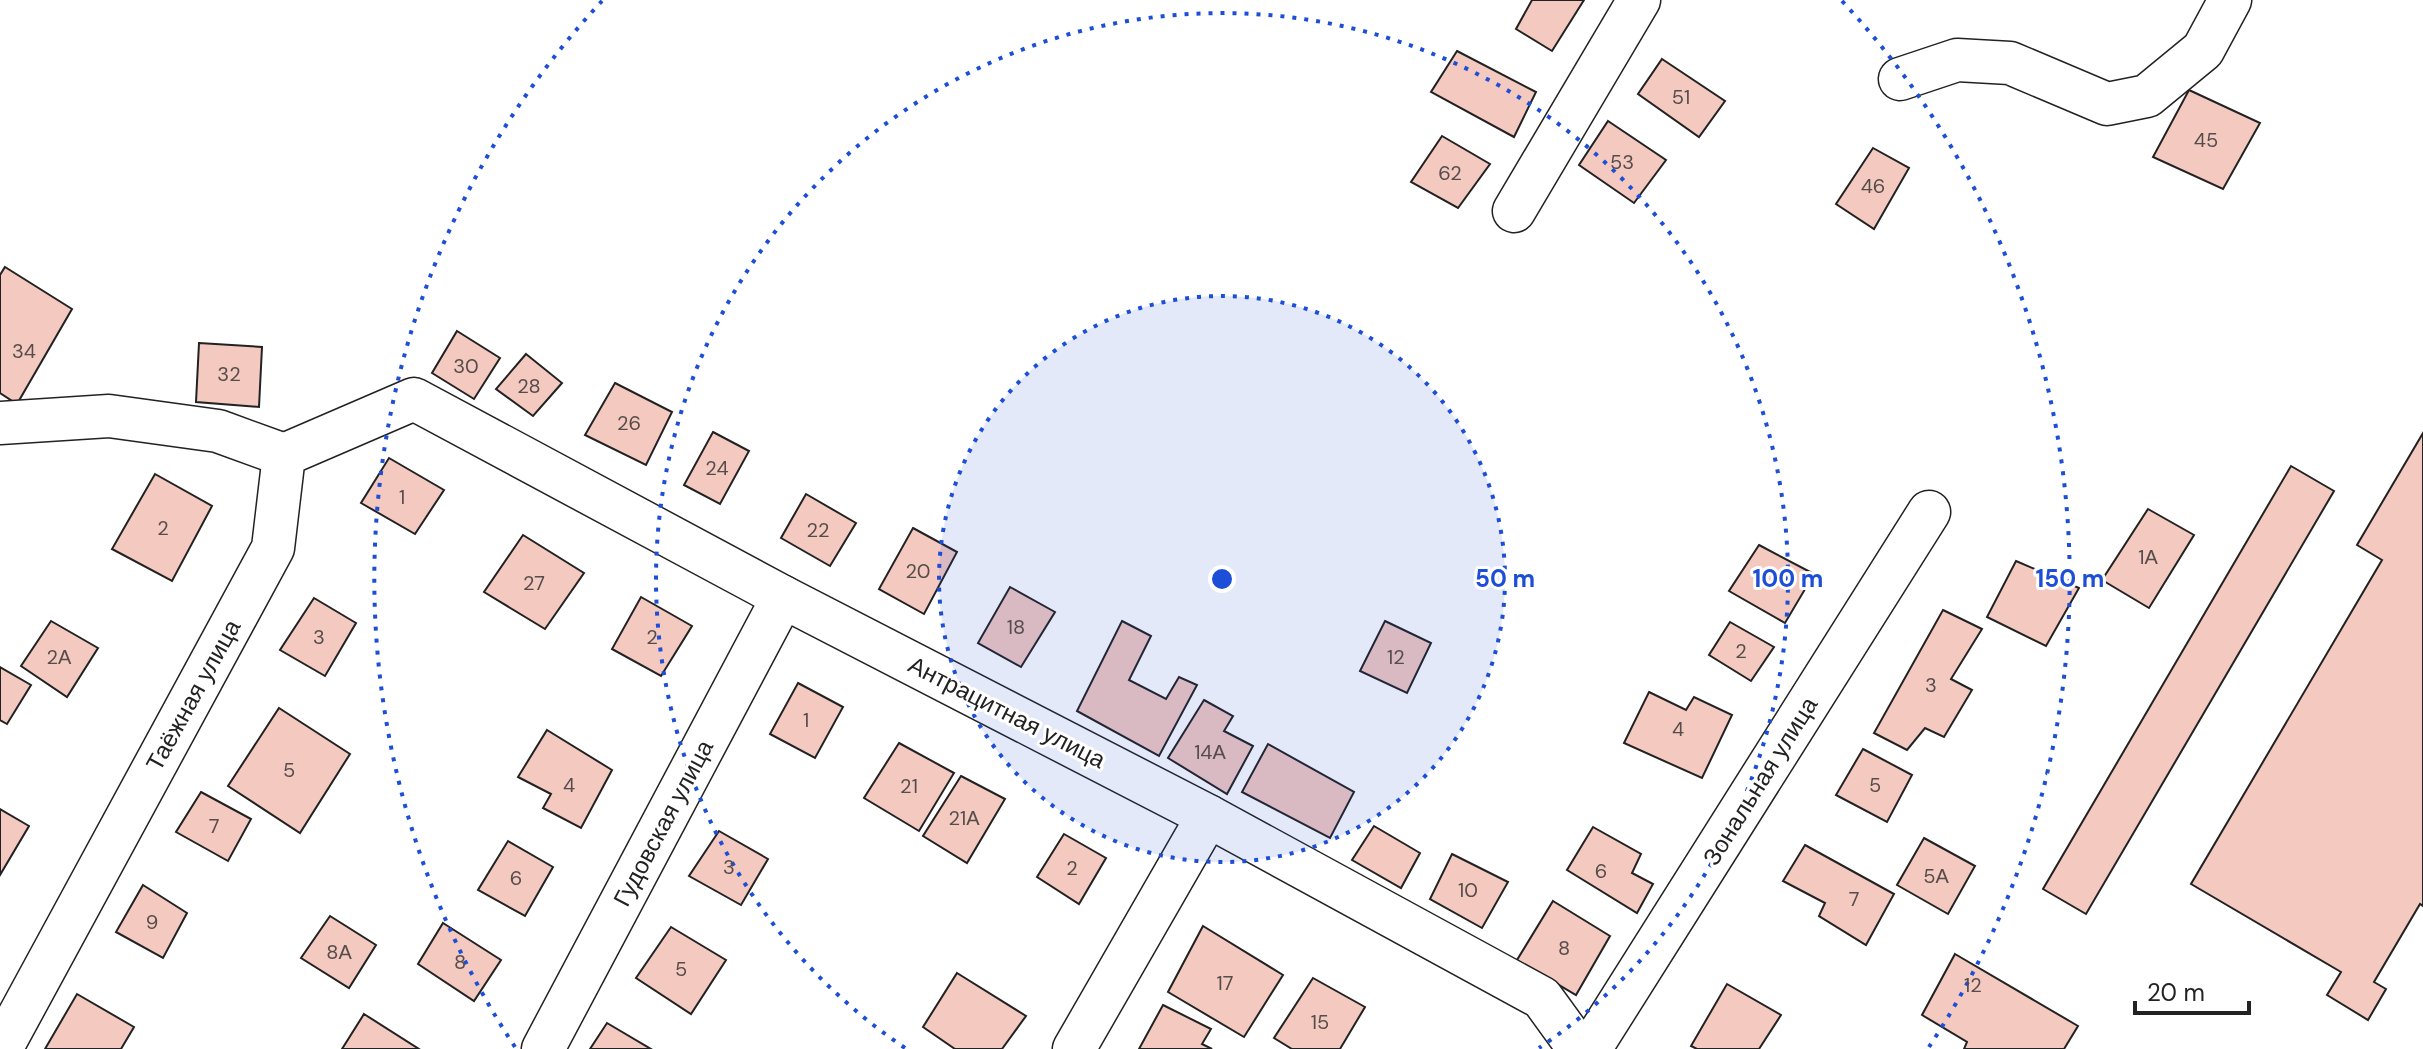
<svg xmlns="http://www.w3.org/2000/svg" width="2423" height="1049" viewBox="0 0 2423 1049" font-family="'DM Sans',sans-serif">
<rect width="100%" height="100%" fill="#fff"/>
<g fill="#f3c9c0" stroke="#222" stroke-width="2">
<path d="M1532,0H1584L1552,51L1516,29Z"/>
<path d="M1457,51L1536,92L1514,137L1431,92Z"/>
<path d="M1662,59L1725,101L1699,137L1638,94Z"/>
<path d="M2189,90L2260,123L2223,189L2153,157Z"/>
<path d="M1608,121L1666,160L1634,203L1579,165Z"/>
<path d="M1442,136L1490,164L1458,208L1411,182Z"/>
<path d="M1873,148L1909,168L1874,229L1836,204Z"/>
<path d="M5,267L72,309L17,404L0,393V275Z"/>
<path d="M457,331L500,358L474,399L432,373Z"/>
<path d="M199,343L262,347L259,407L196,402Z"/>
<path d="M526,354L562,383L533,416L496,389Z"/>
<path d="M615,383L672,412L646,465L585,435Z"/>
<path d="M713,432L749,451L720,504L684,485Z"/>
<path d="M2423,433V906L2420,904L2374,982L2386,989L2368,1020L2327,995L2341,972L2191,884L2382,560L2357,545Z"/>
<path d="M389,458L444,490L415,534L361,503Z"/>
<path d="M2291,466L2334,491L2086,914L2043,889Z"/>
<path d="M155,474L212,506L172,581L112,549Z"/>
<path d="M806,494L856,523L830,566L781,538Z"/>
<path d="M2148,509L2194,535L2149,608L2102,580Z"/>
<path d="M913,528L957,552L924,614L879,589Z"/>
<path d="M523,535L584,573L545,629L484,592Z"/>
<path d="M1759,545L1814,574L1785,623L1729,591Z"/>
<path d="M2016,561L2079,588L2046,646L1987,617Z"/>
<path d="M1010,587L1055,612L1021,667L978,643Z"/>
<path d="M641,597L692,626L661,676L612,649Z"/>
<path d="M314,598L356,623L325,676L280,650Z"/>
<path d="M1943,610L1982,629L1951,679L1972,690L1944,737L1925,728L1907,750L1874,733Z"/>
<path d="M51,621L98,648L67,697L21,666Z"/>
<path d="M1122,621L1151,636L1129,680L1166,699L1179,677L1197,685L1159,756L1077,711Z"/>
<path d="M1385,621L1431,643L1407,693L1360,671Z"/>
<path d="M1730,622L1774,647L1751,681L1709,655Z"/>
<path d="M0,667L31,685L7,724L0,720Z"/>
<path d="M798,683L843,707L815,758L770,734Z"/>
<path d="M1649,692L1686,710L1694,697L1732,715L1702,778L1624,743Z"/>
<path d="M1204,700L1233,716L1224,731L1253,746L1227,794L1168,758Z"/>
<path d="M279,708L350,754L300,833L228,786Z"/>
<path d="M547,730L612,770L581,828L543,808L551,794L518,777Z"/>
<path d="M899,743L954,773L919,831L864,798Z"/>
<path d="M1268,744L1354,792L1330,838L1242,792Z"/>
<path d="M1863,749L1912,775L1887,822L1836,795Z"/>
<path d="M961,776L1005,799L967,863L923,836Z"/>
<path d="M201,792L251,819L228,861L176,832Z"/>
<path d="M0,809L29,826L0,875Z"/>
<path d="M1374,826L1420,853L1401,888L1352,860Z"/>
<path d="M1593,827L1641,854L1632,873L1653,884L1637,913L1567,870Z"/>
<path d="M719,831L768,859L741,905L689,876Z"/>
<path d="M1064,834L1106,858L1079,904L1037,877Z"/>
<path d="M1924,838L1975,866L1948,914L1897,885Z"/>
<path d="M508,841L553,867L525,916L478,890Z"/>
<path d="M1805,845L1894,894L1866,945L1819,916L1825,903L1783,881Z"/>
<path d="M1452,854L1508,882L1482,928L1430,899Z"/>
<path d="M143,885L187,913L163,958L116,932Z"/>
<path d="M1553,901L1610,936L1576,995L1517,960Z"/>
<path d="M330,916L376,945L349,988L301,958Z"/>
<path d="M443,923L501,960L474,1001L418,964Z"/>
<path d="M1203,926L1283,975L1244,1037L1168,992Z"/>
<path d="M671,927L726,960L691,1014L636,978Z"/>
<path d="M1955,954L2078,1026L2064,1049H1964L1967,1042L1922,1015Z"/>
<path d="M957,973L1026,1016L1002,1049H955L923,1027Z"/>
<path d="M1313,978L1365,1007L1340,1049H1292L1274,1038Z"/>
<path d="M1727,984L1781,1015L1759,1049H1697L1691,1046Z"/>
<path d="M77,994L134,1027L121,1049H45Z"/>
<path d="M1163,1005L1211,1029L1202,1044L1212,1049H1139Z"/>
<path d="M364,1014L419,1049H342Z"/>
<path d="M607,1023L651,1049H590Z"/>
</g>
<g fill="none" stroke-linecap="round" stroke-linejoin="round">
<defs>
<g id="minor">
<path d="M1900,79L1957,60L2010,63L2107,104L2147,96L2203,50L2230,0"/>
<path d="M1514,211L1639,0"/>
<path d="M0,423L109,416L218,431L284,455"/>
<path d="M1,1049L273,548L284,455L414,399L783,597L1208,816L1542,998L1579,1049"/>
<path d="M543,1049L783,597"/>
<path d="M1074,1049L1208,816"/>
<path d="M1590,1049L1929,512"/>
</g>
</defs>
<use href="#minor" stroke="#222" stroke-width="45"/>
<use href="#minor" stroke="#fff" stroke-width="42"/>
</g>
<circle cx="1222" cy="579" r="283" fill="#1d4ed8" fill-opacity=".12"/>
<g fill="none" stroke="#1d4ed8" stroke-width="4" stroke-dasharray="4 8">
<circle cx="1222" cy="579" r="283"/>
<path d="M905 1048A566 566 0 1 1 1539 1048"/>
<path d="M515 1047A848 848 0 0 1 602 1M1842 1A848 848 0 0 1 1929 1047"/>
</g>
<g text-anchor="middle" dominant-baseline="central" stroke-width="6" stroke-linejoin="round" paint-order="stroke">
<g font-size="20" fill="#564c4a">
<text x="1681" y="97">51</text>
<text x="2206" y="140">45</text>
<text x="1622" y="162">53</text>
<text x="1450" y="173">62</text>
<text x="1873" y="186">46</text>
<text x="24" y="351">34</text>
<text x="466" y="366">30</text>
<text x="229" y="374">32</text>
<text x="529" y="386">28</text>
<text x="629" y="423">26</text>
<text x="717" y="468">24</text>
<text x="402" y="497">1</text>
<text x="163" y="528">2</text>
<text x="818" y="530">22</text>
<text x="2148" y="557">1А</text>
<text x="918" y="571">20</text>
<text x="534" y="583">27</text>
<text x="1016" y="627">18</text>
<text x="319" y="637">3</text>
<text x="652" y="637">2</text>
<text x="1741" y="651">2</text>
<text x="59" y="657">2А</text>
<text x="1396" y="657">12</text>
<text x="1931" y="685">3</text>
<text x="806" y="720">1</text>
<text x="1678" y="729">4</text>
<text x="1210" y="752">14А</text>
<text x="289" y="770">5</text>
<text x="569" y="785">4</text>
<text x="1875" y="785">5</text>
<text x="909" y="786">21</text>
<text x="964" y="818">21А</text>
<text x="214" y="826">7</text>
<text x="729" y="867">3</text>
<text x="1072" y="868">2</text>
<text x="1601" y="871">6</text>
<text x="1936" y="876">5А</text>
<text x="516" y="878">6</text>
<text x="1468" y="890">10</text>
<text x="1854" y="899">7</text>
<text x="152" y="922">9</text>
<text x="1564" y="948">8</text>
<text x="339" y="952">8А</text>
<text x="460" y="962">8</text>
<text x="681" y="969">5</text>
<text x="1225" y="983">17</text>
<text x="1973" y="985">12</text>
<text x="1320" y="1022">15</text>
</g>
<g font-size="24" fill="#222" stroke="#fff">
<text transform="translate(193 695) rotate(-61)">Таёжная улица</text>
<text transform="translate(1007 712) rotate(27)">Антрацитная улица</text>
<text transform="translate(1760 781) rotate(-58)">Зональная улица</text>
<text transform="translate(663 823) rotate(-62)">Гудовская улица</text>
</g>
</g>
<circle cx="1222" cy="579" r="12" fill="#1d4ed8" stroke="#fff" stroke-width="4"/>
<g font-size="24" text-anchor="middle" font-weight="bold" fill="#1d4ed8" stroke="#fff" stroke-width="6" stroke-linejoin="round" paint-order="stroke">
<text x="1505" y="587">50 m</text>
<text x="1788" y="587">100 m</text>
<text x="2070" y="587">150 m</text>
</g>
<path d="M2135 1001v12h114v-12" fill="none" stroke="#222222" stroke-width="4"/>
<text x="2147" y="1001" font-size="24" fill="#222222" stroke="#ffffff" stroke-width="6" paint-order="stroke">20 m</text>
</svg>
